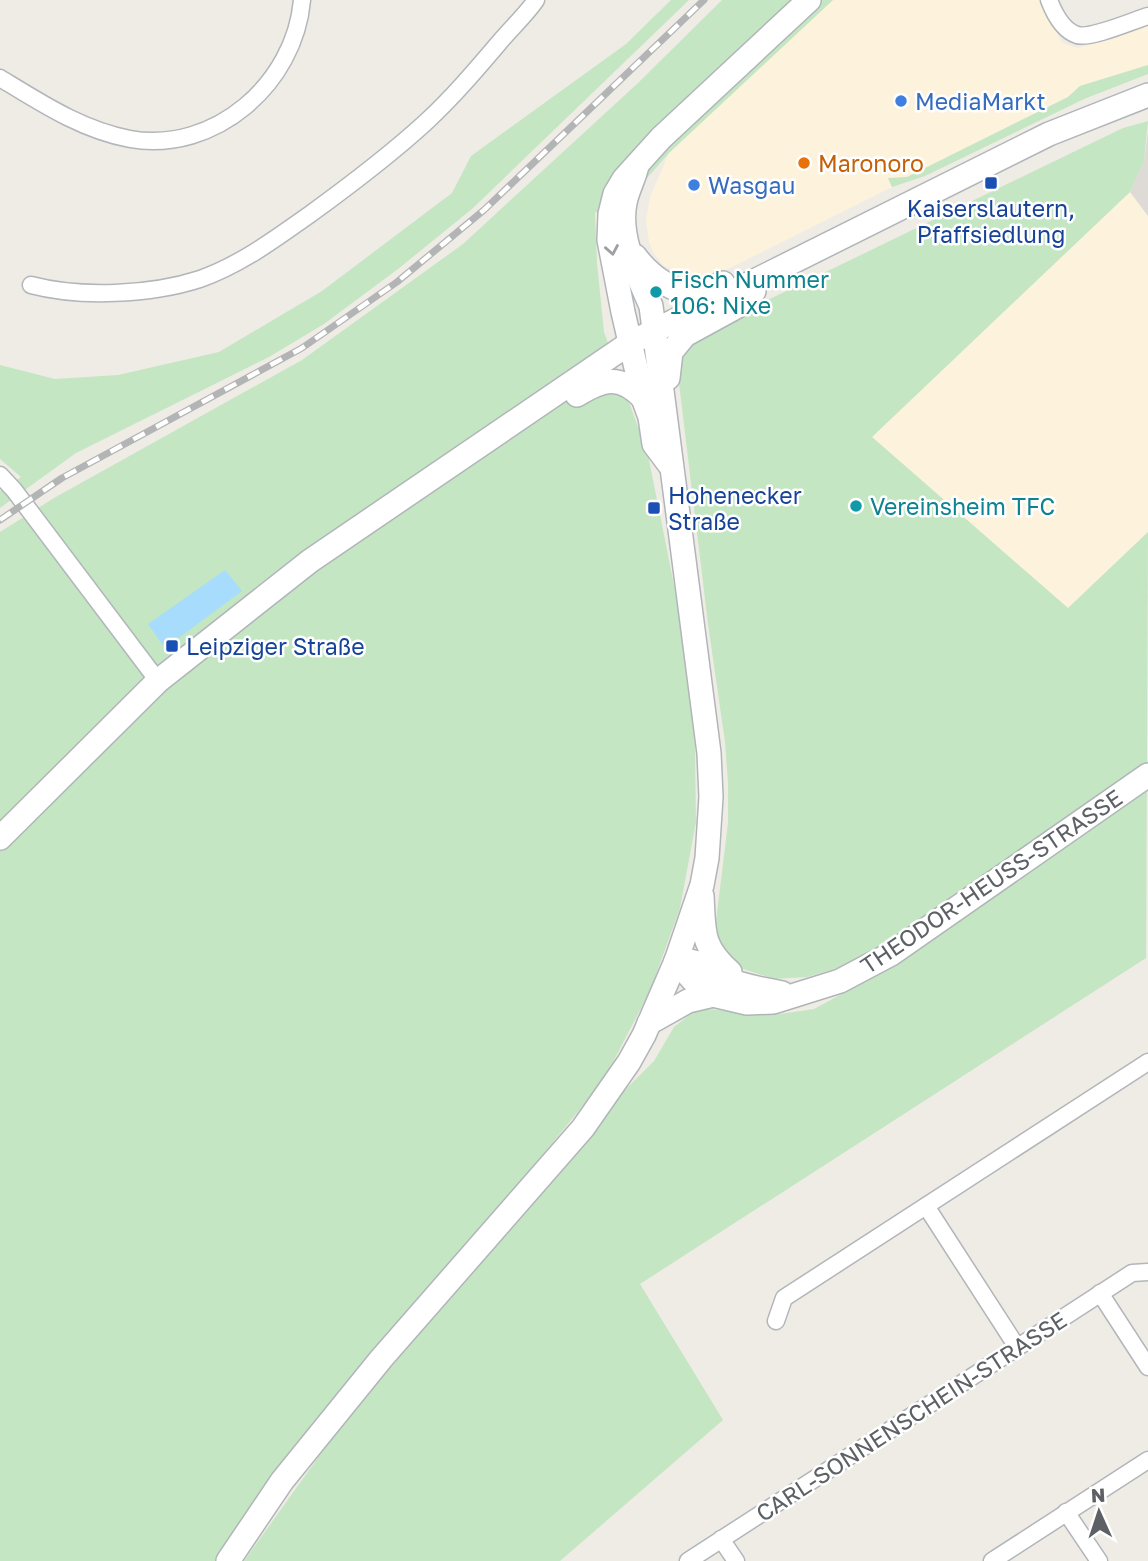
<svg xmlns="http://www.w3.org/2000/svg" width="1148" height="1561" viewBox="0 0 1148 1561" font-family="'Golos Text',sans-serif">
<rect width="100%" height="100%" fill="#efece5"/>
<g fill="#fdf3dc">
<path d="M833,0H1040L1062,43L1078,48L1148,25V65L1080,86L1068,97L907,177L888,178L892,187L716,275L694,278L664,266L654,254L649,242L646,220L650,197L669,153Z"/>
<path d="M1130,192L1148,216V532L1068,608L872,437Z"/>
</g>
<path fill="#dedbd7" d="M1148,132V216L1130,192L1144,161Z"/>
<g fill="#c4e6c2">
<path d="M671,0H689L472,209L398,269L324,324L269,357L76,453L0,508V491L21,477L0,459V365L55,379L118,375L219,352L322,291L452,193L471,156L626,44Z"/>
<path d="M722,0H833L669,153L641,185L595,213L597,263L604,332L648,455L684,635L695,745L696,822L680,908L650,991L603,1081L229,1539L216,1561H0V532L54,498L302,360L463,244L638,83Z"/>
<path d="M1148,65V74L1084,99L925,176L892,187L888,178L907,177L1068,97L1080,86Z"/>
<path d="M1148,121L1144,161L1130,192L872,437L1068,608L1148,532L1146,958L640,1284L723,1420L560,1561H244L342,1424L586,1140L622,1093L654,1061L674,1027L698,1008L773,1015L814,1009L849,990L837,968L807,977L774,979L740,968L723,953L715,929L728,823V783L725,742L708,624L678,375L681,355L706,330L1123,128Z"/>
</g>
<path fill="#a7dcfd" d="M225,570L242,591L165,648L148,624Z"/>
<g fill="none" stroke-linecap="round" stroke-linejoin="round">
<defs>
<g id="street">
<path d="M1049,0C1054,13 1062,30 1077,35C1091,39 1132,21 1148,16"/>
<path d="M0,78C41,103 82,130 130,139C215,154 295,83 302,0"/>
<path d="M31,285C80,298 151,295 200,279C240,265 275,239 309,215C349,186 389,156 426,122C452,98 475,71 498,44C510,29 525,16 536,0"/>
<path d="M0,475L14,490L158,681"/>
<path d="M926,1206L1017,1347"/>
<path d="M1100,1293L1148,1367"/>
<path d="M776,1321L784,1298L1148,1062"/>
<path d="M1066,1512L1099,1561"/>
<path d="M721,1539L736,1561"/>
<path d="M688,1561L1132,1273L1148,1272"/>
<path d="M992,1561L1148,1460"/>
</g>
<g id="secondary">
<path d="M635,256C649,275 676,297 702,292C709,290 716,285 723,283"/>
<path d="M668,378L671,352L685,335L738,306L754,291"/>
<path d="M577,395C603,379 620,374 643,398"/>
<path d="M669,464L654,444L650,417L643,398L623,312L609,240L610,214L615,194L624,179L661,138L809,0"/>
<path d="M0,838L158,681L310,561L630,343L1049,134L1148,95"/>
<path d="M702,896C704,932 701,946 730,972"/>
<path d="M676,961L700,988L713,995L747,1003L773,1002L840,981L891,954L1148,775"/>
<path d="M676,961C696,957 706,969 722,977C740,986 763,989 782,993"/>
<path d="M649,1023L688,1001L713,995"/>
<path d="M228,1561L282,1481L381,1359L583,1128L629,1062L644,1035L676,961L702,885L707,858L711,797L709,753L651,306C638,276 618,237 625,203C627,191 634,179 637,166"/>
</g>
</defs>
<use href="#street" stroke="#b2b6ba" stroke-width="19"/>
<use href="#secondary" stroke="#b1b5ba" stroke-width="26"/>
<use href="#street" stroke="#fff" stroke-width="16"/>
<use href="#secondary" stroke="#fff" stroke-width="23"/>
<defs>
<path id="rail" d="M0,520L62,478L302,348L397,282L484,210L704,0"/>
</defs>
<use href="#rail" stroke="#b3b4b5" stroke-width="7"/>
<use href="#rail" stroke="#fff" stroke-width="4.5" stroke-dasharray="13" stroke-linecap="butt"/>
</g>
<defs><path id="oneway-chevron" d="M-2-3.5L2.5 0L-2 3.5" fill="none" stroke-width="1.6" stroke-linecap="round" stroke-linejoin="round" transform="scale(1.75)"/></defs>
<use stroke="#9ea0a3" href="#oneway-chevron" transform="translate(612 250) rotate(80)"/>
<g fill="#3f7fe0" stroke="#fff" stroke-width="2.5">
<circle cx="901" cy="101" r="7"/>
<circle cx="694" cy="185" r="7"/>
</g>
<circle fill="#e8710a" stroke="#fff" stroke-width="2.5" cx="804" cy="163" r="7"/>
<g fill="#1a4fb4" stroke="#fff" stroke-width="2.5">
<rect x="984" y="176" width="14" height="14" rx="3.5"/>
<rect x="647" y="501" width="14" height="14" rx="3.5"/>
<rect x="165" y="639" width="14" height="14" rx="3.5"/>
</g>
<g fill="#0f9aa8" stroke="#fff" stroke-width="2.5">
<circle cx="656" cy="292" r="7"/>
<circle cx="856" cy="506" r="7"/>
</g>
<g text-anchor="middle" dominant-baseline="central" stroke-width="5" stroke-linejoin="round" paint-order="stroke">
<g font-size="23" fill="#366cbe" stroke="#fff" text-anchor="start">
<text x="915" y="101">MediaMarkt</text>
<text x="708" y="185">Wasgau</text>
</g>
<g font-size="23" fill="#c56008" stroke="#fff" text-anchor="start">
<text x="818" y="163">Maronoro</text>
</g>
<g font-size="23" fill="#164399" stroke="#fff" text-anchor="start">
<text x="991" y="208" text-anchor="middle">Kaiserslautern,<tspan x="991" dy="26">Pfaffsiedlung</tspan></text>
<text x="668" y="495">Hohenecker<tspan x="668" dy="26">Straße</tspan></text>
<text x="186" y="646">Leipziger Straße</text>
</g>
<g font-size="23" fill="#0d838f" stroke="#fff" text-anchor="start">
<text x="670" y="279">Fisch Nummer<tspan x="670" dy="26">106: Nixe</tspan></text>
<text x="870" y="506">Vereinsheim TFC</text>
</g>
<g font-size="23" fill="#5d6165" stroke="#fff">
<text transform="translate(991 881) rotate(-34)">THEODOR-HEUSS-STRASSE</text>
<text transform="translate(911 1416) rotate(-33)">CARL-SONNENSCHEIN-STRASSE</text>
</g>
</g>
<g transform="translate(1099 1512) rotate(357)" stroke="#ffffff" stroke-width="5" paint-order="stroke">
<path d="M0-5L12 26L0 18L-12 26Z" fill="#5d6165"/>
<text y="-10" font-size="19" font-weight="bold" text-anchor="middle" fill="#5d6165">N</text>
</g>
</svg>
